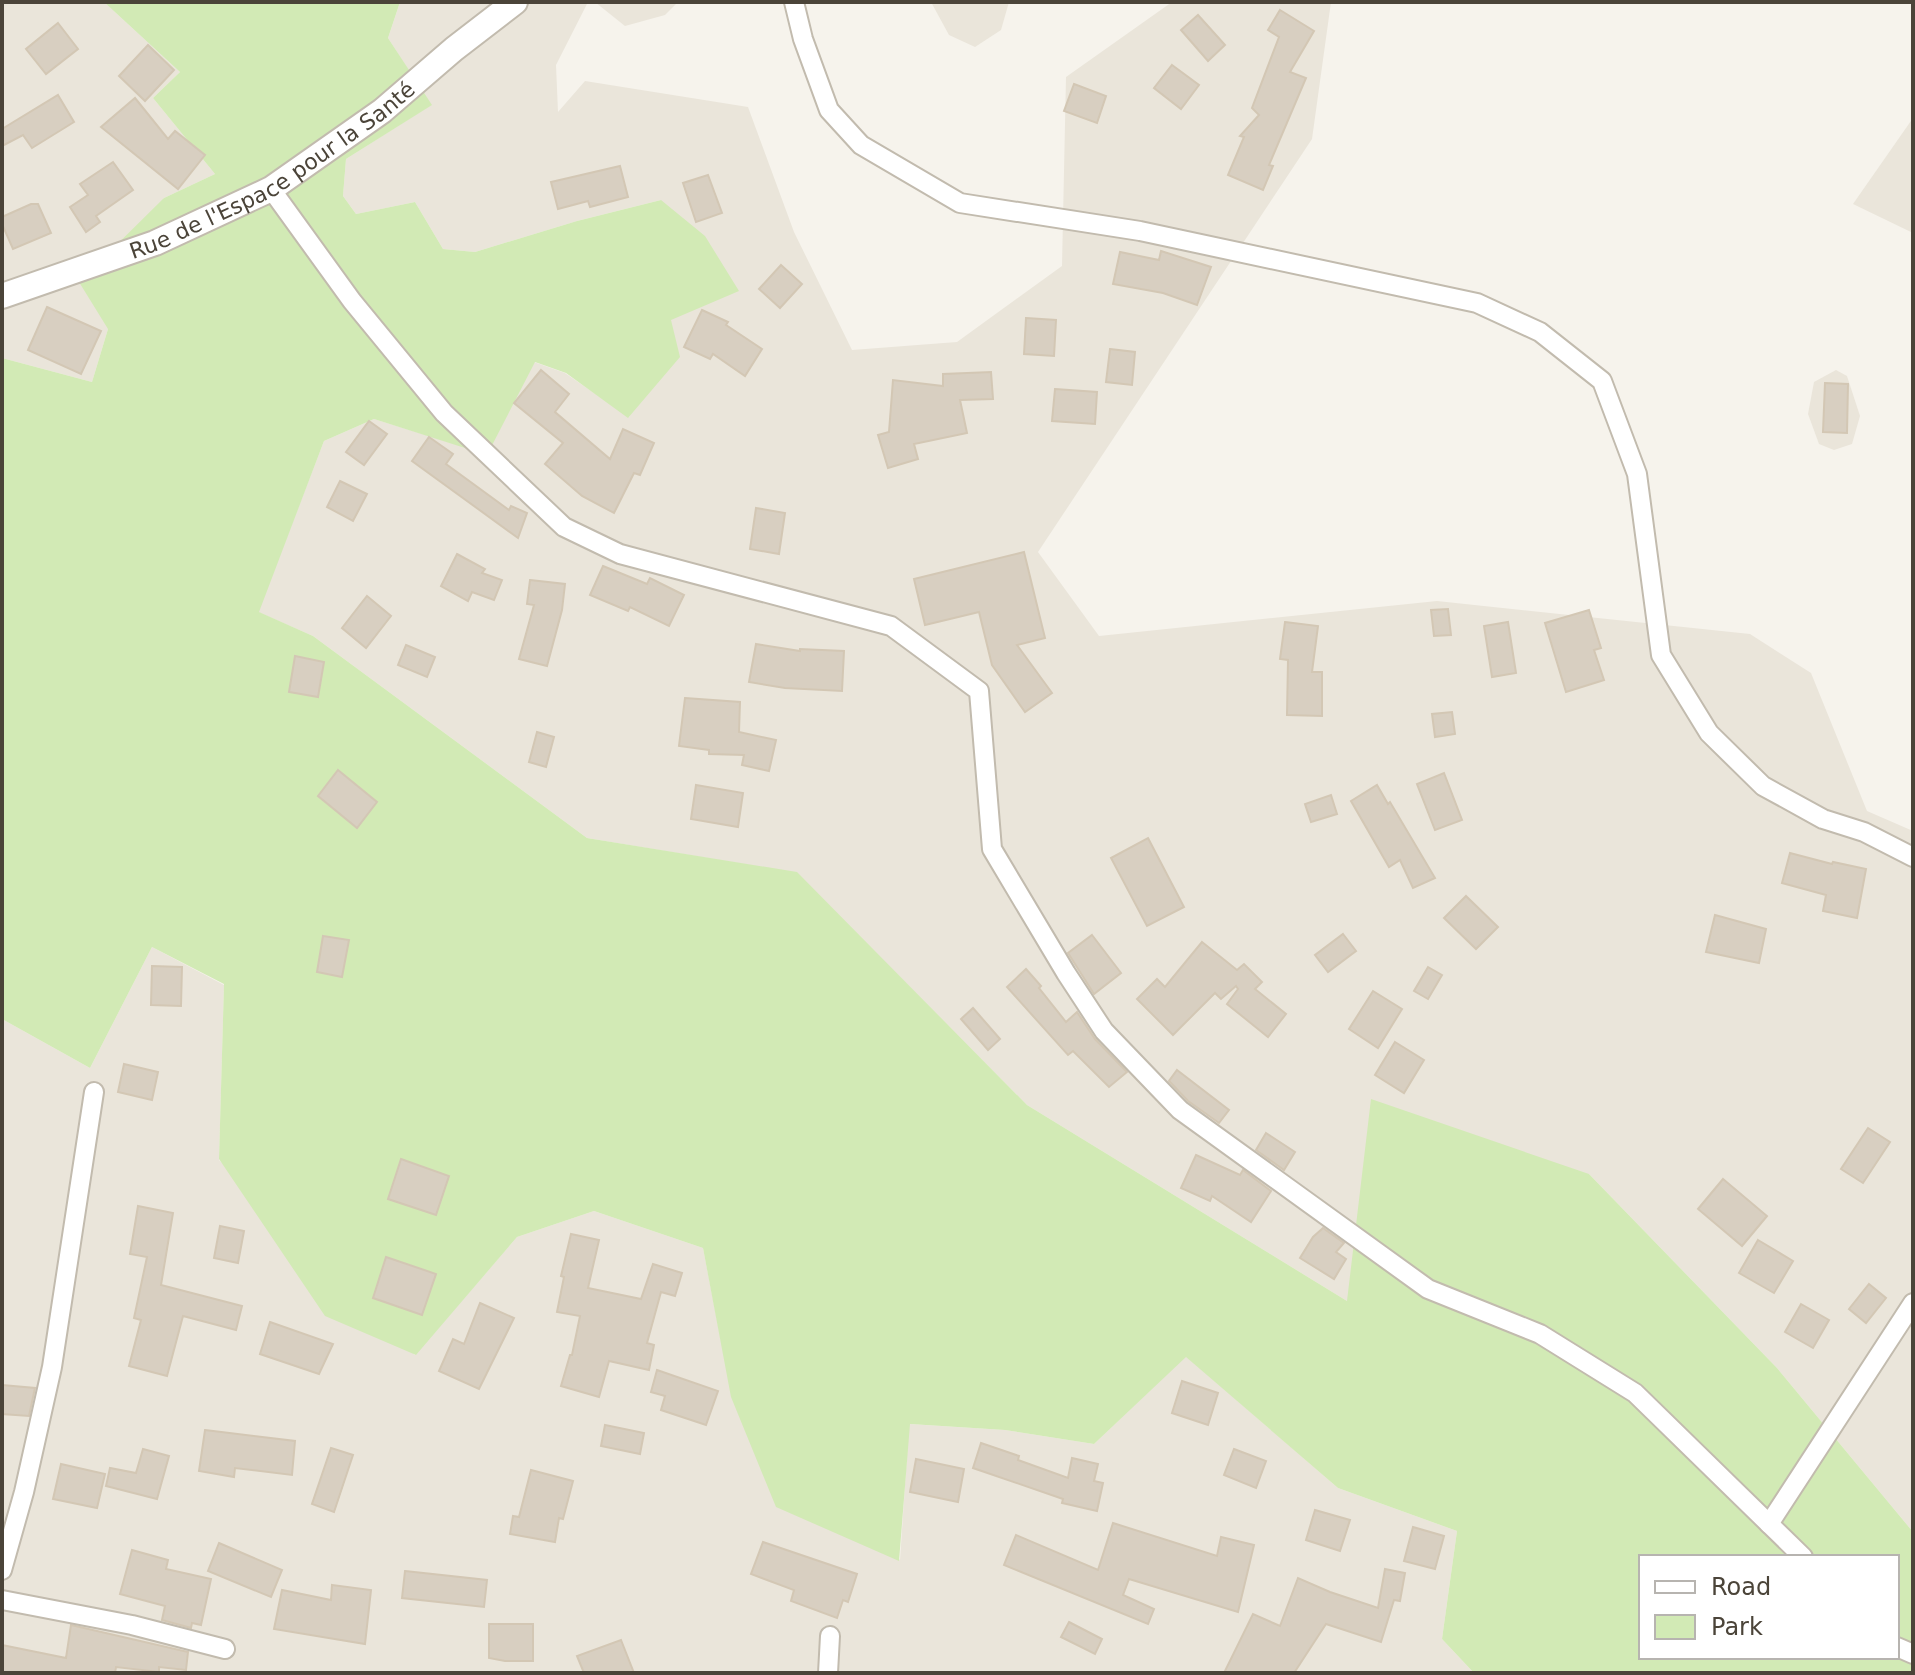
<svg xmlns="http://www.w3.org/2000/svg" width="1915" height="1675" viewBox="0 0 1915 1675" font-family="'DejaVu Sans',sans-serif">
<rect width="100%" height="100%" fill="#f6f3ec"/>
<g fill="#eae5da">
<path d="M2,2H104L180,72L153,98L215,174L164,198L108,329L92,382L2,358Z"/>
<path d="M400,2H588L556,65L558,112L585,81L748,107L794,232L852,350L957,342L1062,266L1066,77L1172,2H1331L1312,139L1038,552L1099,636L1437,601L1750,634L1811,673L1867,811L1913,831V1532L1777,1368L1589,1174L1347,1301L1027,1105L797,873L587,838L313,636L258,612L324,441L374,419L487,454L534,362L565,373L629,417L670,320L661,200L577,221L475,252L443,249L415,202L356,214L343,196L346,159L431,105L388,38Z"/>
<path d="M595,2H678L665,15L625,26Z"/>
<path d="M931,2H1009L1001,30L975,47L949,35Z"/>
<path d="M1913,118V233L1853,204Z"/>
<path d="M1836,370L1847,376L1860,416L1852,444L1834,450L1819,444L1808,414L1814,382Z"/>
<path d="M152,947L224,985L219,1160L415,1355L517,1237L594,1211L703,1248L732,1397L900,1560L909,1424L1005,1430L1094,1444L1186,1356L1338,1488L1457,1531L1442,1639L1474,1673H2V1019L90,1068Z"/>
</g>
<path fill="#d2eab5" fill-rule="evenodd" d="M104,2H400L388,38L432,105L346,159L343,196L356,214L415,202L443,249L475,252L577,221L661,200L705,236L739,291L671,320L680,357L628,418L566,373L535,362L487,455L374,419L324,441L259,612L313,636L587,838L797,872L1027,1105L1347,1301L1371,1099L1589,1174L1777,1368L1913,1532V1673H1474L1442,1639L1457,1531L1338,1488L1186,1357L1094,1444L1005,1430L910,1424L899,1561L776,1507L731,1397L703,1248L594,1211L517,1237L416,1355L325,1316L219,1159L224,984L152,947L90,1068L2,1019V358L92,382L108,329L79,282L164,198L215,174L153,98L180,72ZM1641,1557H1897V1657H1641Z"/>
<g fill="#d8cfc1" stroke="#d3c7b4" stroke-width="2">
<path d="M1280,10L1314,31L1290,72L1306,78L1269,165L1273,166L1263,190L1228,175L1244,137L1240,136L1259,115L1252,108L1279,37L1268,30Z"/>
<path d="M1198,15L1225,45L1208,61L1181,30Z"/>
<path d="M58,23L78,49L46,74L26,49Z"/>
<path d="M148,45L174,70L145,101L119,76Z"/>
<path d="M1172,65L1199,85L1181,109L1154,88Z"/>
<path d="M1074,84L1106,96L1097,123L1064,111Z"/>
<path d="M58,95L74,122L32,148L23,135L2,146V129Z"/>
<path d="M135,98L168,139L175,131L205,155L178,189L101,127Z"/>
<path d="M113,162L133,190L96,216L100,222L86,232L70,207L88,195L80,184Z"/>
<path d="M620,166L628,197L590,207L588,201L558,209L551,182Z"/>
<path d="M708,175L722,213L696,222L683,183Z"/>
<path d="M31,204H38L51,233L13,249L2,224V217Z"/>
<path d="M1161,251L1211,267L1197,305L1163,293L1113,284L1120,252L1159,260Z"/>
<path d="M781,265L802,284L780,308L759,289Z"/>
<path d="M47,307L101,331L81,374L28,350Z"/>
<path d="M702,310L728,322L726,325L762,349L745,376L713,354L710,359L684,347Z"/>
<path d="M1026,318L1056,320L1054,356L1024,354Z"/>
<path d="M1110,349L1135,352L1132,385L1106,382Z"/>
<path d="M541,370L569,394L555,412L610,459L623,429L654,443L640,475L634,473L614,513L582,496L545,464L563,443L514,403Z"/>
<path d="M991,372L993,399L960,400L967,433L914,444L918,459L888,468L878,435L889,432L893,380L943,386V374Z"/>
<path d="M1825,383L1848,384L1847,433L1823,432Z"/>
<path d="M1055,389L1097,392L1095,424L1052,421Z"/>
<path d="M369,421L387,434L364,465L346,452Z"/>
<path d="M429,437L453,454L446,464L509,510L511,506L527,513L518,538L412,461Z"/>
<path d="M340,481L367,494L353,521L327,507Z"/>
<path d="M756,508L785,513L779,554L750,549Z"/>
<path d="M1024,552L1045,638L1017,645L1052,693L1025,712L992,665L979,612L925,625L914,579Z"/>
<path d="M457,554L485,569L482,573L502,580L494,600L472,592L468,601L441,586Z"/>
<path d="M603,566L647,584L650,578L684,595L669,626L630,607L628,611L590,595Z"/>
<path d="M530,580L565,584L562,610L547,666L519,659L534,605L527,604Z"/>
<path d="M367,596L391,616L366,648L342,628Z"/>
<path d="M1448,609L1451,635L1434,636L1431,610Z"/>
<path d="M1589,610L1601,648L1594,650L1604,680L1566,692L1545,623Z"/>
<path d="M1285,622L1318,626L1312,672H1322V716L1287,715L1288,660L1280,659Z"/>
<path d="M1508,622L1516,673L1492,677L1484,626Z"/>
<path d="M756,644L800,651V649L844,651L842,691L785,688L749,682Z"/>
<path d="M406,645L435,657L427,677L398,665Z"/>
<path d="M295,656L324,662L318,697L289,692Z"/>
<path d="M685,698L740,702L739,732L776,740L769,771L742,765L744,755L709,754V750L679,746Z"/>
<path d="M1452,712L1455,734L1435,737L1432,714Z"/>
<path d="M537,732L554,737L546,767L529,762Z"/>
<path d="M338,770L377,802L357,828L318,796Z"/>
<path d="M1444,773L1462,820L1435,830L1417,784Z"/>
<path d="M696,785L743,793L738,827L691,819Z"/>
<path d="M1377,785L1388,804L1390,802L1435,878L1413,888L1400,860L1389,867L1351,801Z"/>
<path d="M1331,795L1337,814L1311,822L1305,804Z"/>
<path d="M1148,838L1184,907L1147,926L1111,858Z"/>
<path d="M1790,853L1832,864L1833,862L1866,869L1857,918L1823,911L1826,895L1782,883Z"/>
<path d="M1466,896L1498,927L1476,949L1444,918Z"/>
<path d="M1715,915L1766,929L1759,963L1706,952Z"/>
<path d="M1343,934L1356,951L1328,972L1315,955Z"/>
<path d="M1092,935L1121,973L1094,994L1068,953Z"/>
<path d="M323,936L349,940L342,977L317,972Z"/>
<path d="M1202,942L1237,970L1244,964L1262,982L1255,989L1286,1014L1268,1037L1227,1004L1238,989L1236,986L1221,999L1215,993L1173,1035L1137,999L1157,979L1165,987Z"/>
<path d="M152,966L182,967L181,1006L151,1005Z"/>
<path d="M1428,967L1442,975L1428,999L1414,991Z"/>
<path d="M1026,969L1041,986L1039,988L1066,1022L1077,1012L1095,1039L1127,1072L1109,1087L1073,1051L1068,1055L1007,987Z"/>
<path d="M1373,991L1402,1009L1378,1048L1349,1029Z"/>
<path d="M973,1008L1000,1039L988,1050L961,1019Z"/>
<path d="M1395,1042L1424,1060L1404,1093L1375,1075Z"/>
<path d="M124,1064L158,1072L152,1100L118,1092Z"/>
<path d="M1177,1070L1229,1110L1219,1123L1188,1101L1169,1081Z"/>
<path d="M1868,1128L1890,1142L1863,1183L1841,1169Z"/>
<path d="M1266,1133L1295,1152L1284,1170L1256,1150Z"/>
<path d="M1196,1155L1240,1175L1243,1170L1271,1191L1251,1222L1212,1196L1210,1201L1181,1188Z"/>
<path d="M401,1159L449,1176L436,1215L388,1199Z"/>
<path d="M1723,1179L1767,1216L1742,1246L1698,1209Z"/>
<path d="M138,1206L173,1213L161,1285L242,1306L236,1330L183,1316L167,1376L129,1366L141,1320L134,1318L147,1257L130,1254Z"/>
<path d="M220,1226L244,1231L238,1263L214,1258Z"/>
<path d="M1323,1228L1344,1243L1336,1252L1346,1259L1334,1279L1300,1258L1313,1237Z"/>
<path d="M571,1234L599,1240L588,1288L641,1299L653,1264L682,1273L675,1296L661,1292L647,1343L654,1345L649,1370L609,1361L599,1397L561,1386L570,1355H572L580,1316L557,1312L564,1277L561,1276Z"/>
<path d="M1758,1240L1793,1261L1774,1293L1739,1273Z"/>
<path d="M386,1257L436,1274L422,1315L373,1298Z"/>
<path d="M1869,1284L1886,1298L1866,1323L1849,1309Z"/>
<path d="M480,1303L514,1318L479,1389L439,1371L453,1339L464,1344Z"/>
<path d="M1801,1304L1829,1320L1813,1348L1785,1332Z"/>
<path d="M270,1322L333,1344L319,1374L260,1354Z"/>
<path d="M657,1370L718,1391L706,1425L661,1410L665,1396L651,1392Z"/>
<path d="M1182,1381L1218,1393L1208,1425L1172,1413Z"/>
<path d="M2,1385L35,1388L29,1416L2,1414Z"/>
<path d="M605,1425L644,1433L640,1454L601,1446Z"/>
<path d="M205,1430L295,1441L292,1475L235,1468L234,1477L199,1471Z"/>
<path d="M981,1443L1019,1456L1018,1460L1068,1478L1072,1458L1098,1464L1094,1481L1103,1483L1097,1511L1062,1503L1063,1499L973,1468Z"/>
<path d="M331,1448L353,1455L334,1512L312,1504Z"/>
<path d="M143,1449L169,1456L157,1499L106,1486L110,1468L136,1473Z"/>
<path d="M1234,1449L1266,1461L1256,1488L1224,1475Z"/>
<path d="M916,1459L964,1469L958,1502L910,1492Z"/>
<path d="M61,1464L105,1474L97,1508L53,1499Z"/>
<path d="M531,1470L573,1481L563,1519L559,1518L555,1542L510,1534L513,1516L519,1517Z"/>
<path d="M1315,1510L1350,1520L1340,1551L1306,1540Z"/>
<path d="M1113,1523L1217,1556L1221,1537L1254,1545L1238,1612L1129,1579L1123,1595L1154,1609L1148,1624L1004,1565L1016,1535L1098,1570Z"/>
<path d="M1413,1527L1444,1536L1435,1569L1404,1561Z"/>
<path d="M763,1542L857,1574L848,1602L843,1600L837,1618L791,1601L794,1590L751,1574Z"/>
<path d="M219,1543L282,1570L271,1597L208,1571Z"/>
<path d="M132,1550L168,1560L166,1569L211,1579L201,1625L192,1623L191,1628L162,1620L165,1606L120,1594Z"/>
<path d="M1385,1569L1405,1573L1400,1601L1394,1600L1381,1642L1326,1624L1294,1673H1224L1253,1614L1280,1626L1298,1578L1330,1592L1378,1608Z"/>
<path d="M405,1571L487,1580L484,1607L402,1598Z"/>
<path d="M332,1585L371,1590L365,1644L274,1629L282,1590L331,1600Z"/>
<path d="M1069,1622L1102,1639L1095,1654L1061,1637Z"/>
<path d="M489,1624H533V1661H505L489,1658Z"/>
<path d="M71,1625L188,1652L186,1670L159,1667V1672L116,1667L115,1673H2V1645L66,1658Z"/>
<path d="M621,1640L634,1673H584L577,1656Z"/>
</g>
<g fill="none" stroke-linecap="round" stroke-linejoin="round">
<defs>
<g id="minor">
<path d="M794,2L803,39L829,110L861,145L960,203L1140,231L1477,303L1540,332L1602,381L1637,474L1661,655L1709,733L1763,786L1823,819L1864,832L1913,857"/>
<path d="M271,189L352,301L444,413L564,527L620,554L891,626L979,691L992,849L1066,973L1104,1031L1180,1110L1428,1289L1540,1334L1635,1393L1803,1557"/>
<path d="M1769,1524L1913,1303"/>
<path d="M2,1570L24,1492L52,1367L94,1092"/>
<path d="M2,1600L132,1625L225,1649"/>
<path d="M1897,1647L1913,1654"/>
<path d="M828,1673L830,1636"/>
</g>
<g id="tertiary">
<path id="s1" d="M2,296L155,243L271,189L382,111L454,49L515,2"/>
</g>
</defs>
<use href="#minor" stroke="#c2bbae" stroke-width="22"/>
<use href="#tertiary" stroke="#c2bbae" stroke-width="28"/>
<use href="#minor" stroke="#fff" stroke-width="18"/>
<use href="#tertiary" stroke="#fff" stroke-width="24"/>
</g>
<g text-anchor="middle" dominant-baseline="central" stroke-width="6" stroke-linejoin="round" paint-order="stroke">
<g font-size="22" fill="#4b4439" stroke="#fff">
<text stroke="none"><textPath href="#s1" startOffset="300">Rue de l'Espace pour la Santé</textPath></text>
</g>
</g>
<rect width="1915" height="1675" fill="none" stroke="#4b4439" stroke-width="8"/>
<rect x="1639" y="1555" width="260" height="104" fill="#ffffff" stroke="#b7b4b0" stroke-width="2"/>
<rect x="1655" y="1581" width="40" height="12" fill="#ffffff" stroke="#b7b4b0" stroke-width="2"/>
<text x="1711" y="1595" font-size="24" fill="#4b4439">Road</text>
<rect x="1655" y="1615" width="40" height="24" fill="#d2eab5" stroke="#b7b4b0" stroke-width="2"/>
<text x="1711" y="1635" font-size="24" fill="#4b4439">Park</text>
</svg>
